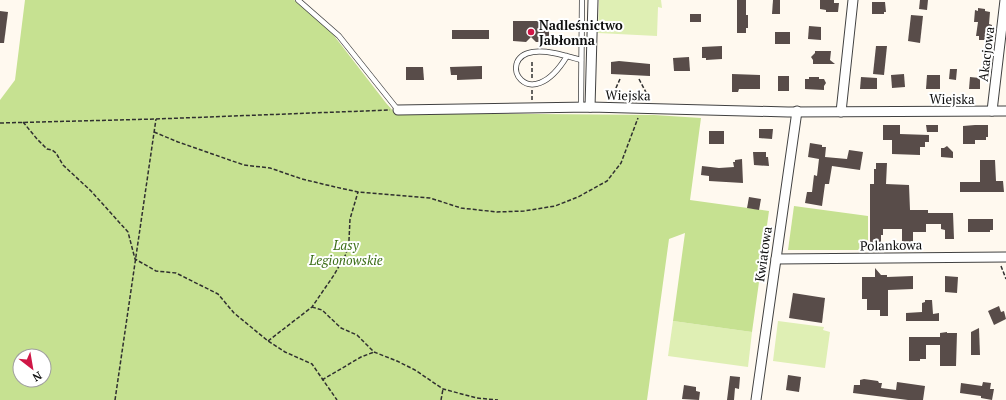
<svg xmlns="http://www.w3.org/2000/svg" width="1006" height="400" viewBox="0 0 1006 400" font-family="'PT Serif',serif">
<rect width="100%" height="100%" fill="#fff9ef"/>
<g fill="#dfefb4">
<path d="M599,0H661L662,8L658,7L657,36L598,33Z"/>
<path d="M673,321L752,332L748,367L668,356Z"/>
<path d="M778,321L824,327L823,330L830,332L825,368L773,361Z"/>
</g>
<g fill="#c6e191" fill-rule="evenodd">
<path d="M25,0H294L332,33L386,103L395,113L654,115L701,118L690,200L769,211L752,332L673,321L685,233L669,239L647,400H0V100L15,80ZM20,356H44V380H20Z"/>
<path d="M794,206L868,216V250H788Z"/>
</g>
<g fill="#584c49">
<path d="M737,0H746V15H748V28H746V33H737Z"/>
<path d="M773,0H780V14H772Z"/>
<path d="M820,0H834V3H839L838,12H826V10L820,9Z"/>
<path d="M920,0H928L927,10L919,9Z"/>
<path d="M872,2H885L886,12H884V14H872Z"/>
<path d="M978,8L985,9V11L990,12L989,24L992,25L990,37H987L986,40H979V36H976L978,22H974L975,10L978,11Z"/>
<path d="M0,11L8,12L4,43H0Z"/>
<rect x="690" y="14" width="11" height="8"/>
<path d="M911,15L923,16L920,43L908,41Z"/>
<path d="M513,21H549V42H536L531,37L526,42L513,41Z"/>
<path d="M809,26L821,27V40L808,39Z"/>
<rect x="452" y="30" width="37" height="9"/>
<rect x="775" y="32" width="15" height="12"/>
<path d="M722,46V59L706,60V58H702V47Z"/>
<path d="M876,46H887L884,75L873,74Z"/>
<path d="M815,51H831L830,60L835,64H813V60L811,57L815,53Z"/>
<path d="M689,57L690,71H674L673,58Z"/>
<path d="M619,61L650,64V76L611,74V62Z"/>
<path d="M482,66V79L457,80V75H451L450,67Z"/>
<path d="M406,67H423L424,80H406Z"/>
<path d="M950,69H957L956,80L949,79Z"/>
<path d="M732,74L760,75V89H739L738,92H732Z"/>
<path d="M904,74L905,87L892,88L891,75Z"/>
<path d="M927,75H940V89H926Z"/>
<rect x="778" y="76" width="11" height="15"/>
<path d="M809,77H819V79H824L826,83L824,86V90L805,89V79H809Z"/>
<path d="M861,77L877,78V89H860Z"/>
<path d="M970,77L980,78V89H969Z"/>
<path d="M883,125H900V134L929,135V142H925V147H920V155L892,154V140H883Z"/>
<path d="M926,125H938V132H927Z"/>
<path d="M975,125H988V137H986V140H975V144H963V126Z"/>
<path d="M759,129H773L772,139L759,138Z"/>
<rect x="709" y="131" width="15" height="13"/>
<path d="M810,143L822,145V147H826L825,157L847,159L849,150L863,152L860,170L832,166L829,184H825L822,206L805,203L807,192H812L814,175L817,176L819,159L808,157Z"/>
<path d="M947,146L953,152V158L941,157V148H944Z"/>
<path d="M753,152H766V157H768L769,166L754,165Z"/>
<path d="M742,159L743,183L709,181V176L701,175L702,166L719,168L734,167L733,162H735V160Z"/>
<path d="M980,160H995L996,181H1003L1004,192H960V182H980Z"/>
<path d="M876,163H887L886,184L909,185L910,210H928V213H953L954,239H945V230L941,229V224H926V232H913V250H902V229H883V235H881V248L870,249V184H874V169H876Z"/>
<path d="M749,197L761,199L759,210L747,208Z"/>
<path d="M968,219H993V230H990V232H968Z"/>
<path d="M875,268L881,275H887V277L913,276V289L888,290V316H880V310H867V299H862V277H875Z"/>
<path d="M945,276L958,277L957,293L945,292Z"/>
<path d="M793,293L825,298L822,323L789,318Z"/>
<path d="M925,300H932L933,314L939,313V321H906V313L922,312V303L925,302Z"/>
<path d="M999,306L1001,312L1004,311L1006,319L994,325L988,311Z"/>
<path d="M979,328L980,355H971V332Z"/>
<path d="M947,332V333H957L956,366H940V345H926V359H920V361H909V337H940V333Z"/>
<path d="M788,375L801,377L799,392L786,390Z"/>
<path d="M730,376L740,377L739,389L735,388L734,400H727Z"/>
<path d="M864,379L878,381L879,383H882L881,388L896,390L897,382L925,386L923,400H908L853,393L854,385H860V380Z"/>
<path d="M983,382L991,383L990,389H994L992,400L981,398V396L960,393L961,383L982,386Z"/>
<path d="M684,385L696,387V391L700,392L699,400L682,399Z"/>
</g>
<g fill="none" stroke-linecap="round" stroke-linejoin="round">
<defs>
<g id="service">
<path d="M298,0L339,36L398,110"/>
<path d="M567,56C529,119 494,58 533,52C548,50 566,56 581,60"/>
<path d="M581,107L582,0"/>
</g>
<g id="minor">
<path d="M590,107L593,0"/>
<path d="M398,110L590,107L788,112L1006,111"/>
<path d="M992,111L1005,0"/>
<path d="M841,112L853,0"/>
<path d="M776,259L1006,257"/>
<path d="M756,400L797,111"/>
</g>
</defs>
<use href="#service" stroke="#414141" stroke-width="6"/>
<use href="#minor" stroke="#414141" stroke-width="11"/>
<g stroke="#303030" stroke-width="1.5" stroke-dasharray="4 2" stroke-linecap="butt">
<path d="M532,78V60"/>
<path d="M639,79L650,100"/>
<path d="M532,90V100"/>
<path d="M611,99L620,79"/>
<path d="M23,122L37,139L47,149L52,150L56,153L63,165L91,191L128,232L135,259L156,271L176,273L218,294L234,313L268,341L285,352L312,364L337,400"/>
<path d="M0,123L156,119L390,110"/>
<path d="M154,132L178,142L244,165L270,168L302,179L331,186L358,192L430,198L461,208L497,212L524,211L555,206L578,197L607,181L621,163L638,118"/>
<path d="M1001,266L1006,279"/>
<path d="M312,307L322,310L341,328L357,335L374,352L397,361L415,370L443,389L477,398L498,400"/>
<path d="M268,341L312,307L334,275L346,254L349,240L350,219L358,192"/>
<path d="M322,380L361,357L374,352"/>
<path d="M115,400L156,119"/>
<path d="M441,400L443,389"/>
</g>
<use href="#service" stroke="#fff" stroke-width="4.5"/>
<use href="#minor" stroke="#fff" stroke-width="9"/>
</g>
<circle fill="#cf1646" stroke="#fff" stroke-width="1.5" cx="531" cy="32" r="4"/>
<g text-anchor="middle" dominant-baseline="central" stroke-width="4" stroke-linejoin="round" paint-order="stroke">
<g font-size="13" font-weight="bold" fill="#0e0e0e" stroke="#fff" text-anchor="start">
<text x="539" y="25">Nadleśnictwo<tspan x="539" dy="15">Jabłonna</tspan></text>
</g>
<g font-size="13" fill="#0e0e0e" stroke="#fff">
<text transform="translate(986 54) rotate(-83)">Akacjowa</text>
<text transform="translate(628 95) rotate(1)">Wiejska</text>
<text x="952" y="99">Wiejska</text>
<text transform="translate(891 245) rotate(-1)">Polankowa</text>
<text transform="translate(763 254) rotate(-82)">Kwiatowa</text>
</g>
<g font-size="13" font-style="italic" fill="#3b6e17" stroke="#fff">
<text x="346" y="245">Lasy<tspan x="346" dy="15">Legionowskie</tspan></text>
</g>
</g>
<g transform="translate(32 368) rotate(149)"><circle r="19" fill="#ffffff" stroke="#9f9f9f"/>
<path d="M0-3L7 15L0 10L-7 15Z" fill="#cf1646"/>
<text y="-6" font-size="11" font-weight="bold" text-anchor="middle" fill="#0e0e0e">N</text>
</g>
</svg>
